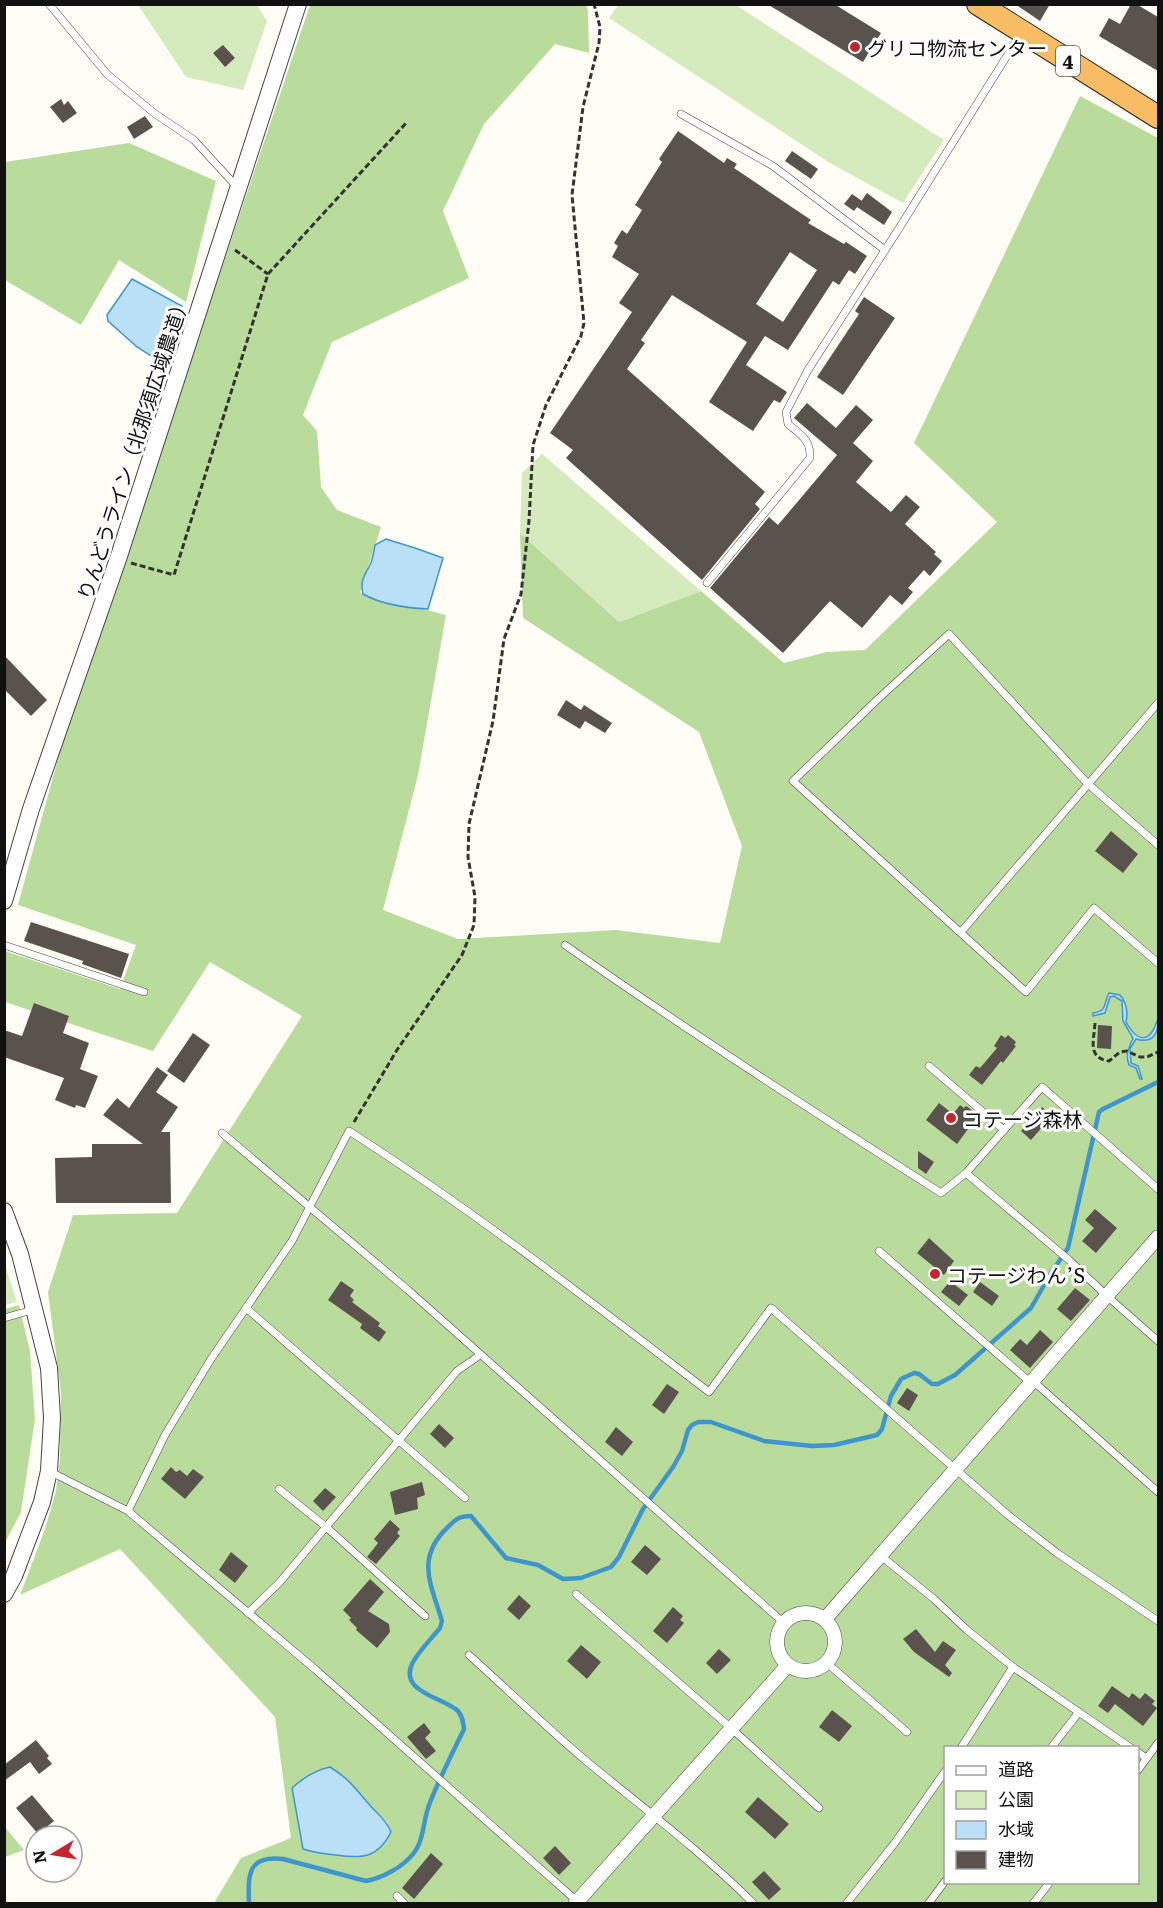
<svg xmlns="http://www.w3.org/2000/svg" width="1163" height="1908" viewBox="0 0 1163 1908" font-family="Literata,'Noto Sans JP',serif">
<rect width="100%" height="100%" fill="#fffdf5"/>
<g fill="#d5ebbd">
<path d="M138,5H257L267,21L243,90L186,77Z"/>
<path d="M618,5H736L944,140L903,203L830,163L609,18Z"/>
<path d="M542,454L701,591L619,622L520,533L522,473Z"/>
<path d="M5,1265L17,1302L5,1305H4Z"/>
</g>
<g fill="#b9dc9c" fill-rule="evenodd">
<path d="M586,4L588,11L589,53L555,44L484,124L443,211L469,278L332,342L303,415L317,431L321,487L337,510L381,527L360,593L446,615L418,775L383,910L458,939L616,930L720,943L742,846L699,732L523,618L520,533L619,622L701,591L784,663L827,652L865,650L997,522L914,443L1080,96L1158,138V1903H214L241,1858L291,1838L275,1717L120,1549L20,1595L45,1529L56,1491L60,1459L61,1392L48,1292L73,1215L177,1213L302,1016L210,962L153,1051L5,1002L4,954L5,951L120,989L136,945L18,905L62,744L310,5ZM946,1748H1138V1882H946ZM368,1804L388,1823L332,1855L303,1849Z"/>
<path d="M129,143L216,181L186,302L119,260L81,325L5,280V162Z"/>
<path d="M19,1305L30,1351L35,1419L21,1512L5,1543V1309Z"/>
<path d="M4,1827H5L24,1850L5,1857Z"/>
</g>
<g fill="#b9e0f7" stroke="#3f96cf" stroke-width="1.5">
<path d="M132,279L182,306L166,358L162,363L137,347L108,321L107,315Z"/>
<path d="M386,539L415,548L443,558L428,609C407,608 382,605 363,594C360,581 364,576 370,565C373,559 374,551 375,545Z"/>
<path d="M1109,993L1120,995C1127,1003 1128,1012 1126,1022C1139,1045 1151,1042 1158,1018C1159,1033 1153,1044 1136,1039L1130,1049L1131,1063L1138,1066L1142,1079H1140L1136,1068L1129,1065C1125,1054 1129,1048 1133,1038L1123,1021L1122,1001L1114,996L1110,997L1105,1013L1093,1016V1013C1108,1011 1103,1004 1109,993Z"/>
<path d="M330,1767C348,1778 354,1787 368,1803C376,1813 386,1819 391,1832C378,1858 362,1859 336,1855C325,1854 313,1852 303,1849L292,1788C303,1778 315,1770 330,1767Z"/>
</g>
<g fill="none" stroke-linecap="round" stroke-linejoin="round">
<path stroke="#3f96cf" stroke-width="4.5" d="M249,1904C248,1875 247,1855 283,1859L366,1881C382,1878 403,1867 413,1854C424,1841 423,1821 429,1805C439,1779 452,1754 464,1729C463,1722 463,1717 458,1711C443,1697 397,1692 413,1662C420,1650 431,1639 440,1628L442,1621C431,1584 415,1558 448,1527C456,1519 459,1516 471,1516L506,1558L538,1565L563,1579L581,1578L611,1567L619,1557L643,1509L673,1467L682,1451L688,1430L692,1425L698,1422H711L764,1441L812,1446L834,1445L877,1435L882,1429L891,1396L901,1379L914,1373L919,1374L932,1384H938L955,1375L1031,1308L1051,1273L1068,1248L1099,1112L1103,1109L1158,1082"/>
</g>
<g fill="#5a524d" fill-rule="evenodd">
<path d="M767,4H834L881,33L863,62Z"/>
<path d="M1015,4H1050L1040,21Z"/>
<path d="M1131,4H1136L1158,17V71L1099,36L1109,18L1120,24Z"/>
<path d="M223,45L235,58L225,67L213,53Z"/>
<path d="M61,99L64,105L68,101L77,113L63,123L50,107Z"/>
<path d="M145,116L153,127L134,139L127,127Z"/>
<path d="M678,131L724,163L727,158L737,164L734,168L811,220L808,223L844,244L846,242L867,256L855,274L849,270L839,285L833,281L788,350L765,336L746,365L787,392L780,403L774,400L753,431L709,402L747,342L672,295L641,340L645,343L627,369L765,492L755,504L760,509L702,580L566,458L573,450L550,433L632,312L619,303L639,274L612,257L618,246L614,243L622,230L627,234L642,210L635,205L662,162L659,159ZM790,252L817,270L783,322L756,304Z"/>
<path d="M792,151L818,169L811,179L785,161Z"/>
<path d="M867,193L892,212L884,225L857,207Z"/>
<path d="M852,194L862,201L854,211L844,204Z"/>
<path d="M864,297L895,318L843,395L817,377L859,314L855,311Z"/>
<path d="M807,403L836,428L856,405L873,420L853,443L873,461L856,482L891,512L906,495L920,507L905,524L936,552L934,554L942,561L930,576L924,570L908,588L913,592L902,605L890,595L862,628L830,601L783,653L710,588L769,517L778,525L837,455L794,418Z"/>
<path d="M4,655L47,700L31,716L4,689Z"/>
<path d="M566,700L581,710L584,705L612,723L605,733L585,721L580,729L557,715Z"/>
<path d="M1111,831L1138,854L1123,873L1095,851Z"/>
<path d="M31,922L129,954L121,978L82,964L83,961L24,941Z"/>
<path d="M34,1003L69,1016L63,1033L89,1043L80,1069L98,1076L85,1108L76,1105L75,1108L55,1100L64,1078L4,1057V1030L22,1036Z"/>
<path d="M1098,1025L1112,1026L1111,1049L1097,1048Z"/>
<path d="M193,1033L210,1045L184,1083L167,1071Z"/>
<path d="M1001,1035L1005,1038L1008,1035L1016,1042L1014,1045L1016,1046L1003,1063L1001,1061L982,1085L969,1075L976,1066L980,1068L997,1048L994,1046Z"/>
<path d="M157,1067L168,1075L156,1092L178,1107L161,1132H170L171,1203H56L55,1158L92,1157V1144H143L103,1115L117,1098L129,1108Z"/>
<path d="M939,1103L953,1114L960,1105L964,1108L966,1106L976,1113L974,1115L977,1117L957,1144L926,1120Z"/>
<path d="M1042,1107L1052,1116L1031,1140L1021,1131Z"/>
<path d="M918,1151L934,1162L926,1174L918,1168Z"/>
<path d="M1095,1209L1117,1228L1096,1253L1082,1241L1094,1228L1085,1220Z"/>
<path d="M929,1238L954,1261L944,1275L917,1253Z"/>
<path d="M341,1281L354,1290L350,1296L354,1300L352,1302L380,1323L378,1326L386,1332L379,1342L360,1328L362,1324L328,1300Z"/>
<path d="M950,1281L968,1295L959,1306L941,1292Z"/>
<path d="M980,1282L999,1296L992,1306L973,1292Z"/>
<path d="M1075,1288L1090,1300L1071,1321L1057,1309Z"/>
<path d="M1040,1330L1053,1342L1030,1368L1010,1350L1020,1339L1027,1345Z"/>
<path d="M667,1384L679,1392L664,1414L652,1405Z"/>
<path d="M907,1388L918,1395L909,1411L897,1403Z"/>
<path d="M439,1424L454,1438L445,1448L430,1434Z"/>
<path d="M616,1427L633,1442L622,1456L605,1442Z"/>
<path d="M171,1467L176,1472L180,1470L187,1476L193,1469L204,1477L185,1499L161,1479Z"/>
<path d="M422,1482L425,1495L417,1498L418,1509L395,1515L390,1492Z"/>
<path d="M325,1488L336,1497L323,1511L313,1501Z"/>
<path d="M390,1520L400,1529L397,1533L400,1536L376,1564L367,1557L378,1543L374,1539Z"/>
<path d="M645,1545L661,1559L647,1575L631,1562Z"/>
<path d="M231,1552L248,1566L235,1583L219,1570Z"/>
<path d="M370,1579L384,1592L368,1611L389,1624L390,1632L377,1648L356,1630L357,1628L349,1620L351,1618L343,1610Z"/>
<path d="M519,1595L531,1606L519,1620L507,1609Z"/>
<path d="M673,1607L683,1616L680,1620L684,1623L667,1643L653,1631Z"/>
<path d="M916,1629L935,1652L943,1641L956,1650L945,1665L952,1673L949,1677L914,1652L903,1639Z"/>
<path d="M581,1645L601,1662L587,1679L567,1661Z"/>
<path d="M719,1649L731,1660L717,1674L706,1663Z"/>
<path d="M1112,1686L1129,1698L1132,1693L1140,1699L1145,1693L1155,1701L1152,1704L1157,1708L1143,1726L1115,1704L1108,1713L1098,1706Z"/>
<path d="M832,1710L852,1726L839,1742L819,1727Z"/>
<path d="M424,1723L431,1732L425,1738L436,1751L426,1759L407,1737Z"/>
<path d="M36,1740L49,1756L47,1758L52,1764L39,1774L30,1762L4,1781V1765Z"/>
<path d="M32,1795L54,1821L38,1834L16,1808Z"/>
<path d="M758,1797L789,1824L775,1839L745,1812Z"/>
<path d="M555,1846L571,1863L559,1875L543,1858Z"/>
<path d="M431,1853L443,1864L414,1899L402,1888Z"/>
<path d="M764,1871L781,1889L769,1900L752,1882Z"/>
</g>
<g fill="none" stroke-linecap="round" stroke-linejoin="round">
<defs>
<g id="service">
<path d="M49,4L107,74L154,113L194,140L238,188"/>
<path d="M681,114L773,166L885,250"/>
<path d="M707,583L810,458C811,440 801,435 788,424L786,412L808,370L898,230L1020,35"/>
<path d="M1158,845L1088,784L949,634L878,699L793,781L1026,992L1094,908L1158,963"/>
<path d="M961,932L1158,703"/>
<path d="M4,945L144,992"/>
<path d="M565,945C688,1031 814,1112 941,1193L966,1173L1042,1087L1158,1189"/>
<path d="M929,1066L1004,1130"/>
<path d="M222,1133L408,1290L784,1623"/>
<path d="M966,1173L1069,1260L1107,1296L1158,1341"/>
<path d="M879,1251L1031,1383"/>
<path d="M246,1308L465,1498"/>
<path d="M4,1318L32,1310"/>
<path d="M1033,1381L1158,1492"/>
<path d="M49,1471L128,1511L316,1670L578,1902"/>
<path d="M279,1489L325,1526L425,1616"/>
<path d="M128,1511L165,1435L211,1359L292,1241L349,1131C474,1211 591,1302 709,1392L771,1308L1008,1515L1057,1553L1158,1621"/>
<path d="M881,1556L934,1599L967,1630L1013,1667L1131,1748"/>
<path d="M576,1594L731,1728L819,1808"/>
<path d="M248,1613L279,1583L457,1371L480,1355"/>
<path d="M469,1655C509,1691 549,1730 591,1765C646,1810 703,1853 754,1904"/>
<path d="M828,1664L907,1732"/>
<path d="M961,1748L1013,1667"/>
<path d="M1051,1748L1079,1712"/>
<path d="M1138,1752L1146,1758"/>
<path d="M1138,1770L1158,1743"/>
<path d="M397,1896L405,1904"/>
<path d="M846,1904L894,1844L946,1770"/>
<path d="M928,1904L946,1880"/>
<path d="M1033,1904L1050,1882"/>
</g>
<g id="minor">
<circle cx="806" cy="1642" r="29"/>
<path d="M825,1619L1158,1237"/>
<path d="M575,1904L788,1665"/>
</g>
<g id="tertiary">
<path d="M4,901L31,809L118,559L298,4"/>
<path d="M4,1211L20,1254L49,1368L52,1418L49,1471L42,1502L14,1576L4,1594"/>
</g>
<path id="trunk" d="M978,4L1158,117"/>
</defs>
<use href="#service" stroke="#444" stroke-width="8"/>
<use href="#minor" stroke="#444" stroke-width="15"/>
<use href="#tertiary" stroke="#444" stroke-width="18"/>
<use href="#trunk" stroke="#222" stroke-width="24"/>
<g stroke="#333" stroke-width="3" stroke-dasharray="6 3" stroke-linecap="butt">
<path d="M235,250L268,274"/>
<path d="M131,563L174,575L268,274L407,122"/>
<path d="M1095,1023C1094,1041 1087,1058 1109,1061L1120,1052L1127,1051L1140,1057H1147L1158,1052"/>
<path d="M354,1122L397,1050L462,955L474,925L475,897L468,857L469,824L493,721L504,639L521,594L529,521L533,445L546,405L581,336L584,323L572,195L583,107L599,43L600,27L594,4"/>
</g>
<use href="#service" stroke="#fff" stroke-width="7"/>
<use href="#minor" stroke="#fff" stroke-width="14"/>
<use href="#tertiary" stroke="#fff" stroke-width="16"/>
<use href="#trunk" stroke="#f7bc64" stroke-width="22"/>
</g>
<g fill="#c4262e" stroke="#fff" stroke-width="2">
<circle cx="855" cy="47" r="6"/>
<circle cx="951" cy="1118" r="6"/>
<circle cx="935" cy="1274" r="6"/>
</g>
<g text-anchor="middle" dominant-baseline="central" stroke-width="6" stroke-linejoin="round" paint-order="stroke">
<rect fill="#fff" stroke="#585858" stroke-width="1.5" x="1056" y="46" width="24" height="30" rx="4.5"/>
<g font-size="18" font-weight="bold" fill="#111">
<text x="1068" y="61">4</text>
</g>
<g font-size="20" fill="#111" stroke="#fff" text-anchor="start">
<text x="867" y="47">グリコ物流センター</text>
<text x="963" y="1118">コテージ森林</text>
<text x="947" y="1274">コテージわん’S</text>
</g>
<g font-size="20" fill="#111" stroke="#fff">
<text transform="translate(132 447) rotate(-72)">りんどうライン（北那須広域農道）</text>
</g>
</g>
<rect width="1163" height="1908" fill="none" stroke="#111111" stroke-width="12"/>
<rect x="944" y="1746" width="195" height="138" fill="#ffffff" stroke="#a0a0a0" stroke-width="1.5"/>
<rect x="956" y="1766" width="30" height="9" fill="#ffffff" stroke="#a0a0a0" stroke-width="1.5"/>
<text x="998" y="1776" font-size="18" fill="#111111">道路</text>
<rect x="956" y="1791" width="30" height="18" fill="#d5ebbd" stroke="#a0a0a0" stroke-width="1.5"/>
<text x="998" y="1806" font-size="18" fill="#111111">公園</text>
<rect x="956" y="1821" width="30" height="18" fill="#b9e0f7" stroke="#a0a0a0" stroke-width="1.5"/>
<text x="998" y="1836" font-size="18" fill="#111111">水域</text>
<rect x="956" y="1851" width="30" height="18" fill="#5a524d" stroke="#a0a0a0" stroke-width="1.5"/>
<text x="998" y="1866" font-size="18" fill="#111111">建物</text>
<g transform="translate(54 1854) rotate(259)"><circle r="28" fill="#ffffff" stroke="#a0a0a0" stroke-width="1.5"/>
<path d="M0-4.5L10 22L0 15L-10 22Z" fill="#c4262e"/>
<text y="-9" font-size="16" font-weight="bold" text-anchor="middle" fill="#111111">N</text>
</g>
</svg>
